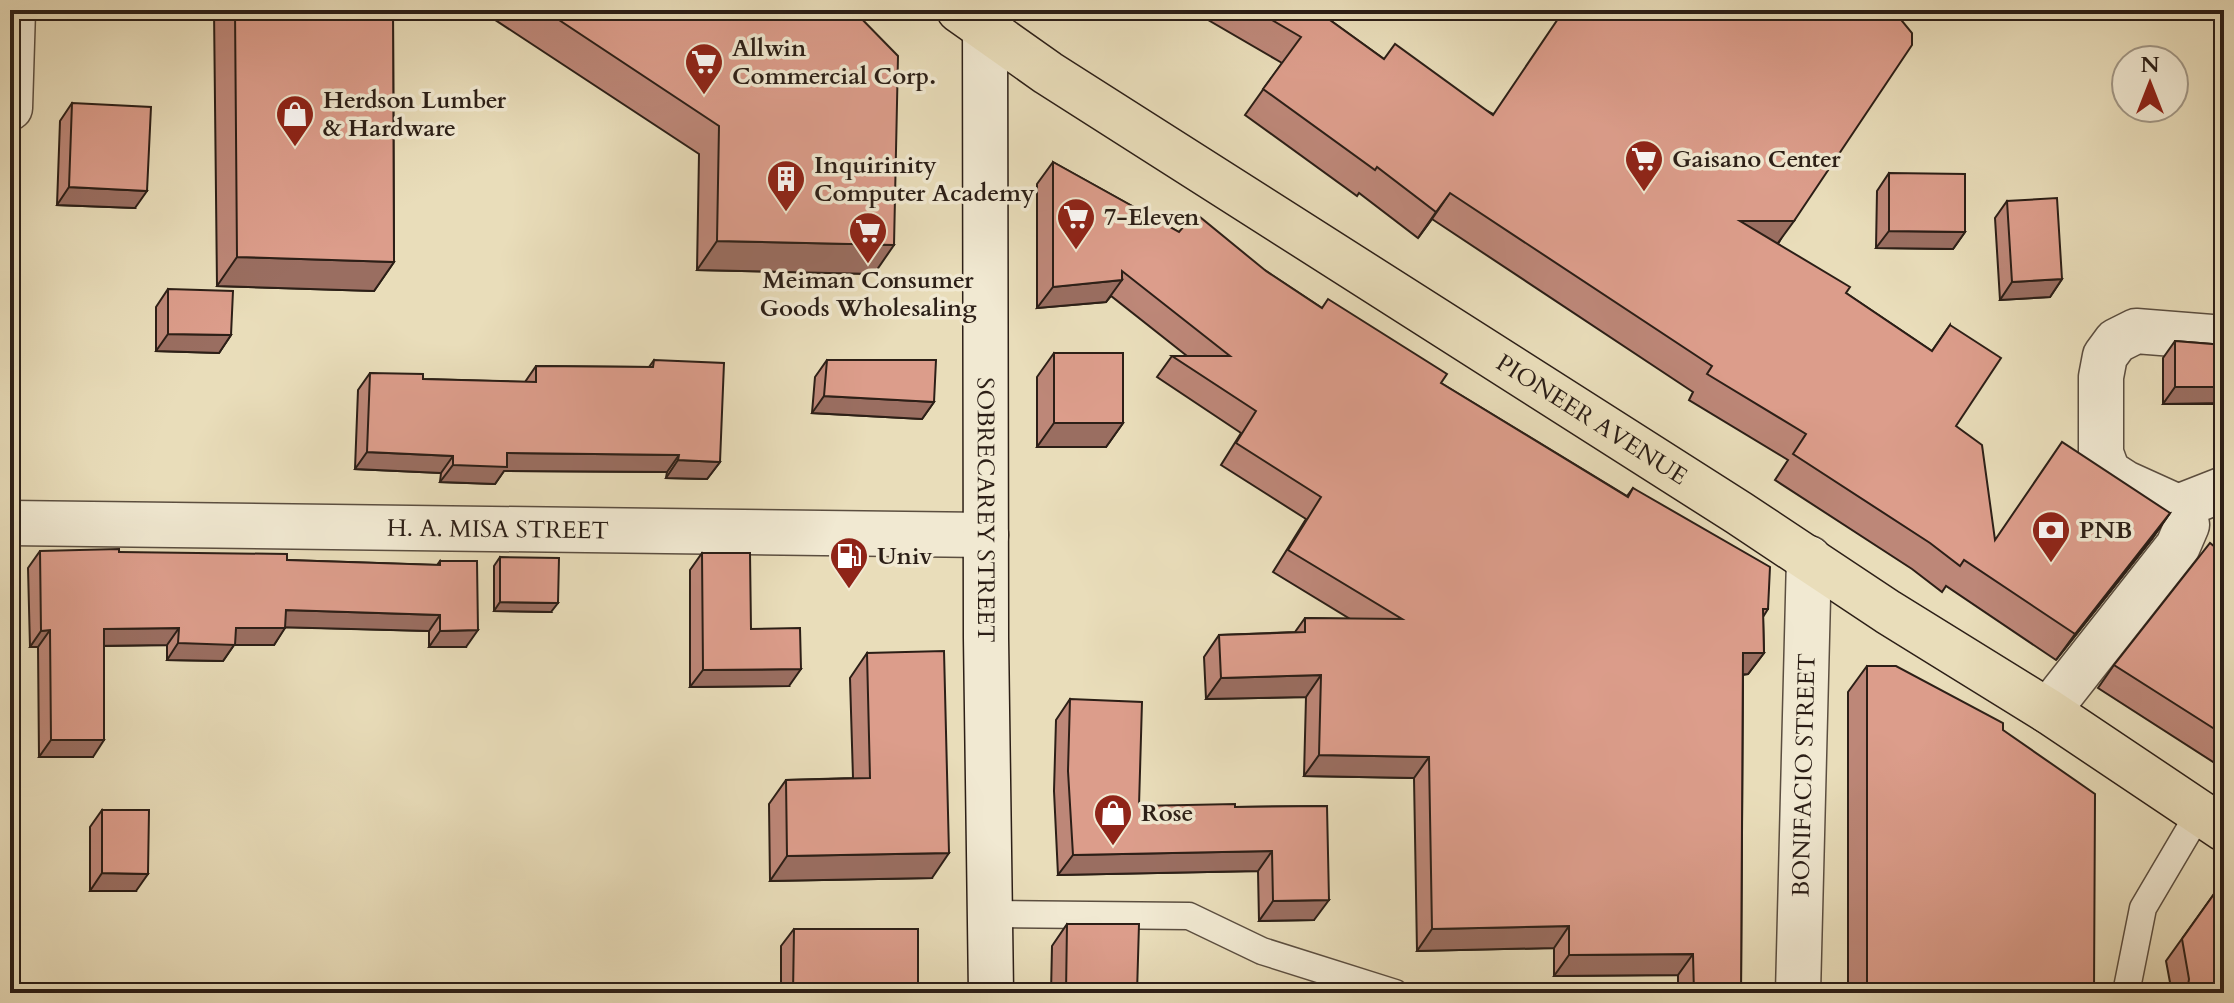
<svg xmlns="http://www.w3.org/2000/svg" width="2234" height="1003" viewBox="0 0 2234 1003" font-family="Cardo,serif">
<rect width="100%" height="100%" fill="#e9ddba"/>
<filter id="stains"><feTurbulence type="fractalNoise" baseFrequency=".0025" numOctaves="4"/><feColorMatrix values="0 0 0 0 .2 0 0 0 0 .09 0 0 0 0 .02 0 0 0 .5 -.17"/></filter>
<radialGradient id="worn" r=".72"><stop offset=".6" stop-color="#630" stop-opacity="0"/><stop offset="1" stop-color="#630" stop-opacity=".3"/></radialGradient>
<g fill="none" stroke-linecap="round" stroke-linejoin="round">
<defs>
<g id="service">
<path d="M992,914L1189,916L1262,951L1395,993"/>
<path d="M2126,993L2143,908L2199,813"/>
</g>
<g id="minor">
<path d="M10,108L13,10"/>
<path d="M2178,507L2224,489"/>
<path d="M2048,711L2178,546L2187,525L2185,514L2178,507L2125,483L2108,472L2101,453V377L2105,356L2116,341L2136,331L2224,338"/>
</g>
<g id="tertiary">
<path id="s1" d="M10,523L986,535"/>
<path id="s2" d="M1798,993L1809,558"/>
</g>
<g id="secondary">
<path id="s3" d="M985,10L986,638L991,993"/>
</g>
<g id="trunk">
<path id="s4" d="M959,10L1048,73L1739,513L1888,612L2048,711L2224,829"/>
</g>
</defs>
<use href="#service" stroke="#5b4e40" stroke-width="29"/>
<use href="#minor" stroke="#5b4e40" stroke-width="47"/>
<use href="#tertiary" stroke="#5b4e40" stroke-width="47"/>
<use href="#secondary" stroke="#2c1f17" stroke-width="47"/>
<use href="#trunk" stroke="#2c1f17" stroke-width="47"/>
<use href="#service" stroke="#f1e9d2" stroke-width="26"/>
<use href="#minor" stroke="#f1e9d2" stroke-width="44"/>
<use href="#tertiary" stroke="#f1e9d2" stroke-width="44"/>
<use href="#secondary" stroke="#f1e9d2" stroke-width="44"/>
<use href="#trunk" stroke="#e9ddba" stroke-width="44"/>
</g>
<g fill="#bd8778" stroke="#2c1f17" stroke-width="2">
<path d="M214,10H393L394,262L374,291L217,286Z"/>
<path d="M480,10H853L874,274L697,270L699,154Z"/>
<path d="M1191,10H1316L1384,59L1493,114L1902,21L1778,244L1846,293L1932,351L1950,325L1956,426L1995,540L2170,513L2152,539L2056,660L1946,586L1942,592L1912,569L1775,480L1788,460L1689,400L1693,392L1432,219L1418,238L1359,193L1357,196L1245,115L1282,63Z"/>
<path d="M72,103L135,208L57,205L60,121Z"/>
<path d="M1053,162L1179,232L1266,271L1322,308L1441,383L1627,496L1633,488L1768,609L1763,617L1764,653L1748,674L1743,675L1741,993H1678V975L1554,976V948L1417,951L1414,778L1304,776L1306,697L1206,699L1204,657L1219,635L1295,632L1305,618L1350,619L1273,572L1306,519L1221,465L1241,433L1157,377L1172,356H1187L1111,296L1106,302L1037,308V184Z"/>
<path d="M1889,173L1965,232L1953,249L1876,248L1877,191Z"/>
<path d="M2007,201L2062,279L2050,297L2000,300L1995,218Z"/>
<path d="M168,289L231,335L219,353L156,351V307Z"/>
<path d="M2175,341L2224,345L2223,404H2163V358Z"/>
<path d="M1054,353L1123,423L1106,447H1037V377Z"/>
<path d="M654,360L720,462L707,479L666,478L667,472L504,471L495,484L440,482L441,473L355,469L358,390L370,373L423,379L525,382L536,366L649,367Z"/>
<path d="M827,360L934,402L922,419L812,413L815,377Z"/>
<path d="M2224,532V769L2098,688L2114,665L2215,546Z"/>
<path d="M40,551L119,552L287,560L437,565L440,561L466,647H429V631L285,627L274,645H234L223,661L167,660V645L104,646L93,757H39L38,647H30L28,568Z"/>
<path d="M702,553L751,629L789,686L690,687V570Z"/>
<path d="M500,557L551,612L494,611V566Z"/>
<path d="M867,653L932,878L770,881L769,804L786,780L853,778L850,678Z"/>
<path d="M1867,666L2003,730L2094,993H1848V692Z"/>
<path d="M1070,699L1139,806L1235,807L1327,806L1314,920L1259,921L1258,871L1058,875L1054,791L1056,720Z"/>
<path d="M102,810L136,891H90V827Z"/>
<path d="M2224,880V993H2172L2166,961Z"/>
<path d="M1067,924L1137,993H1051L1052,946Z"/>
<path d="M794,929L918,993H781V946Z"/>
</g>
<g fill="#9a6e61" stroke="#2c1f17" stroke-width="2">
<path d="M69,187L147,191L135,208L57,205Z"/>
<path d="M1450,193L1432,219L1418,238L1436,212Z"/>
<path d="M1740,221H1794L1775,247Z"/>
<path d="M1889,231L1965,232L1953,249L1876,248Z"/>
<path d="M717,241L894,245L874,274L697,270Z"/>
<path d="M237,257L394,262L374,291L217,286Z"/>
<path d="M2062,279L2050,297L2000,300L2012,282Z"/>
<path d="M1122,280L1106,302L1037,308L1053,287Z"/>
<path d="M168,334L231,335L219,353L156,351Z"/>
<path d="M2175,387H2224V403L2163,404Z"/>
<path d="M824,396L934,402L922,419L812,413Z"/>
<path d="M1054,423H1123L1106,447H1037Z"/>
<path d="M367,452L453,456L441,473L355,469Z"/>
<path d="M507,453L679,455L667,472L504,471L495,484L440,482L453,465Z"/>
<path d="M678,460L720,462L707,479L666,478Z"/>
<path d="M2170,513L2152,539L2056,660L2075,634Z"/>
<path d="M500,602L558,603L551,612L494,611Z"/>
<path d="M286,610L440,615L429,631L274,627Z"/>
<path d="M179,628L167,645L93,646L104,629Z"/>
<path d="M236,628H285L274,645H234L223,661L167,660L178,643Z"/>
<path d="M50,630L38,647H30L41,631Z"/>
<path d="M478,630L466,647H429L440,631Z"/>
<path d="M1743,653H1764L1748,674L1728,675Z"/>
<path d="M801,669L789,686L690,687L703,670Z"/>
<path d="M1321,675L1306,697L1206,699L1221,678Z"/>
<path d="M51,740H104L93,757H39Z"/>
<path d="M1319,755L1429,757L1414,778L1304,776Z"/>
<path d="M1272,851L1258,871L1058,875L1073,855Z"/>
<path d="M949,853L932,878L770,881L787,856Z"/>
<path d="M102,873L148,874L136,891H90Z"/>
<path d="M1329,900L1314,920L1259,921L1273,901Z"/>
<path d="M1569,926L1554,948L1417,951L1432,929Z"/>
<path d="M1693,954L1678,975L1554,976L1569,955Z"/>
</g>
<g fill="#dc9d8b" stroke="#2c1f17" stroke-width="2">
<path d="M235,10H393L394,262L237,257Z"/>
<path d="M544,10H853L898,56L894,245L717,241L719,126Z"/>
<path d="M1255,10H1316L1384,59L1395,44L1493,115L1564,10H1910L1902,21L1912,33V45L1794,221H1740L1850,287L1846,293L1932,351L1950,325L2001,358L1956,426L1982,445L1995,540L2062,442L2170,513L2075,634L1964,560L1960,566L1930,543L1793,454L1806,434L1707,374L1712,366L1450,193L1436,212L1377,167L1375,170L1263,89L1301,37Z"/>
<path d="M72,103L151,107L147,191L69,187Z"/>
<path d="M1053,162L1179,232L1195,213L1266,271L1322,308L1328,299L1447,374L1441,383L1628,497L1633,488L1770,567L1768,609H1763L1764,653H1743L1741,993H1694L1693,954L1569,955V926L1432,929L1429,757L1319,755L1321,675L1221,678L1219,635L1305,632V618L1402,619L1288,550L1321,497L1236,443L1256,411L1172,356H1230L1122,271V280L1053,287Z"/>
<path d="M1889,173L1965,174V232L1889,231Z"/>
<path d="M2057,198L2062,279L2012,282L2007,201Z"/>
<path d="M168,289L233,291L231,335L168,334Z"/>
<path d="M2175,341L2224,345V387H2175Z"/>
<rect x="1054" y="353" width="69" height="70"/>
<path d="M654,360L724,363L720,462L678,460L679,455L507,453V467L453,465V456L367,452L370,373L423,374V379L536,382V366L653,367Z"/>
<path d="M827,360H936L934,402L824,396Z"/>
<path d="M2224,534V735L2114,665L2210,543L2215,547Z"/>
<path d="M119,549V552L287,554V560L440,565V561H477L478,630L440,631V615L286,610L285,628H236L235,645L178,643L179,628L104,629V740H51L50,630L41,631L40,551Z"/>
<path d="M702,553H750L751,629L800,628L801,669L703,670Z"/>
<path d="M500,557L559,558L558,603L500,602Z"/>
<path d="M944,651L949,853L787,856L786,780L870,778L867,653Z"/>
<path d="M1867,666H1896L2003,723V730L2095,794L2094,993H1867Z"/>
<path d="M1070,699L1142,702L1139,806L1235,804V807L1327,806L1329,900L1273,901L1272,851L1073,855L1068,771Z"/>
<path d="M102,810H149L148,874L102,873Z"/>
<path d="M2224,880V993H2187L2189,979L2182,939Z"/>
<path d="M1067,924H1139L1137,993H1066Z"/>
<path d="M794,929H918V993H793Z"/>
</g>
<defs>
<symbol id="supermarket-pin" viewBox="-11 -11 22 30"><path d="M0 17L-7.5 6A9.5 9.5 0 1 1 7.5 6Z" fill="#8f2418" stroke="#f1e9d2"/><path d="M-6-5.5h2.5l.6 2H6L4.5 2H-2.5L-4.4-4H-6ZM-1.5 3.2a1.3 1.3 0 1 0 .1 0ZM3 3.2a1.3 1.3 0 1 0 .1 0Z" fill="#fff"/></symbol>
<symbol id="shop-pin" viewBox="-11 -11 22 30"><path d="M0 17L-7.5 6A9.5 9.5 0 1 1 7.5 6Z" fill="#8f2418" stroke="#f1e9d2"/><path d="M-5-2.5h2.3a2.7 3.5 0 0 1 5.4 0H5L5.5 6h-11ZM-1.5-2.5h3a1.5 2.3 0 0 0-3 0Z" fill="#fff"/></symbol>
<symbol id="building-pin" viewBox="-11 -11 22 30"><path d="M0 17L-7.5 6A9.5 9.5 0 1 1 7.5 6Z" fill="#8f2418" stroke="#f1e9d2"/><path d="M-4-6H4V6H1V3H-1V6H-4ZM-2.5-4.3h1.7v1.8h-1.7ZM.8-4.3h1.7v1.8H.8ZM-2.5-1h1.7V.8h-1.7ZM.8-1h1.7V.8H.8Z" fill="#fff"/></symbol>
<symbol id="bank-pin" viewBox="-11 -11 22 30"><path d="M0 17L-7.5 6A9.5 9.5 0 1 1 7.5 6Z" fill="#8f2418" stroke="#f1e9d2"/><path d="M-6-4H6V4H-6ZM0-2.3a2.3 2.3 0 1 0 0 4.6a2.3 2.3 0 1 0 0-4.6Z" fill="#fff"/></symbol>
<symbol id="fuel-pin" viewBox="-11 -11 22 30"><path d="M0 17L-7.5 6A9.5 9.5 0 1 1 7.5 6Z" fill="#8f2418" stroke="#f1e9d2"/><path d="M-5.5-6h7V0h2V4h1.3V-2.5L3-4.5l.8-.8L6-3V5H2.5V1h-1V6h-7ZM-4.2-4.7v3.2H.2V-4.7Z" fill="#fff"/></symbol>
</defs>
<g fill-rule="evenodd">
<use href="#supermarket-pin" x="682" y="40" width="44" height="60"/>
<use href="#shop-pin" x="273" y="92" width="44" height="60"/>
<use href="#supermarket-pin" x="1622" y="137" width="44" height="60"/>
<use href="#building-pin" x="764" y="157" width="44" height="60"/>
<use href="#supermarket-pin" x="1054" y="195" width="44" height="60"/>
<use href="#supermarket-pin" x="846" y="209" width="44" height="60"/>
<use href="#bank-pin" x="2029" y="508" width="44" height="60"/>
<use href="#fuel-pin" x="827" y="534" width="44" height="60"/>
<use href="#shop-pin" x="1091" y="791" width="44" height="60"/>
</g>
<g text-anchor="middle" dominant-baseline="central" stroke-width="7" stroke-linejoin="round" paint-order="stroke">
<g font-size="24" font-weight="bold" fill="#2c1f17" stroke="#f1e9d2" text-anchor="start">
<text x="732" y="48">Allwin<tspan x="732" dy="28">Commercial Corp.</tspan></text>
<text x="323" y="100">Herdson Lumber<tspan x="323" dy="28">&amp; Hardware</tspan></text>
<text x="1672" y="159">Gaisano Center</text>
<text x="814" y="165">Inquirinity<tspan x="814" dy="28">Computer Academy</tspan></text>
<text x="1104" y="217">7-Eleven</text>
<text x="868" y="280" text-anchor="middle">Meiman Consumer<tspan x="868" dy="28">Goods Wholesaling</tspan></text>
<text x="2079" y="530">PNB</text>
<text x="877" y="556">Univ</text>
<text x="1141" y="813">Rose</text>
</g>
<g font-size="24" fill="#2c1f17" stroke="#f1e9d2">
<text stroke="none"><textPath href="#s4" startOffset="754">PIONEER AVENUE</textPath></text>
<text stroke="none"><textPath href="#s3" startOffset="500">SOBRECAREY STREET</textPath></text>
<text stroke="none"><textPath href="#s1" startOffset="488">H. A. MISA STREET</textPath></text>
<text stroke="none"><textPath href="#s2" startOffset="218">BONIFACIO STREET</textPath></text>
</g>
</g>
<rect width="2234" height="1003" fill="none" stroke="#e9ddba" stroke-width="40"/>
<rect x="12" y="12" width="2210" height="979" fill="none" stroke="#2c1f17" stroke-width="4"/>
<rect x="20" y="20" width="2194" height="963" fill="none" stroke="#2c1f17" stroke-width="2"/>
<g transform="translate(2150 84)"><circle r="38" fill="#f1e9d2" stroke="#a29887" stroke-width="2"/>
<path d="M0-6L14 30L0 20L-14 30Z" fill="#8f2418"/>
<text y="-12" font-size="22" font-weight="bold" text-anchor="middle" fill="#2c1f17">N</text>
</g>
<rect width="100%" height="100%" filter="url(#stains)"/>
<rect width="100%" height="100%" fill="url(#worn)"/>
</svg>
